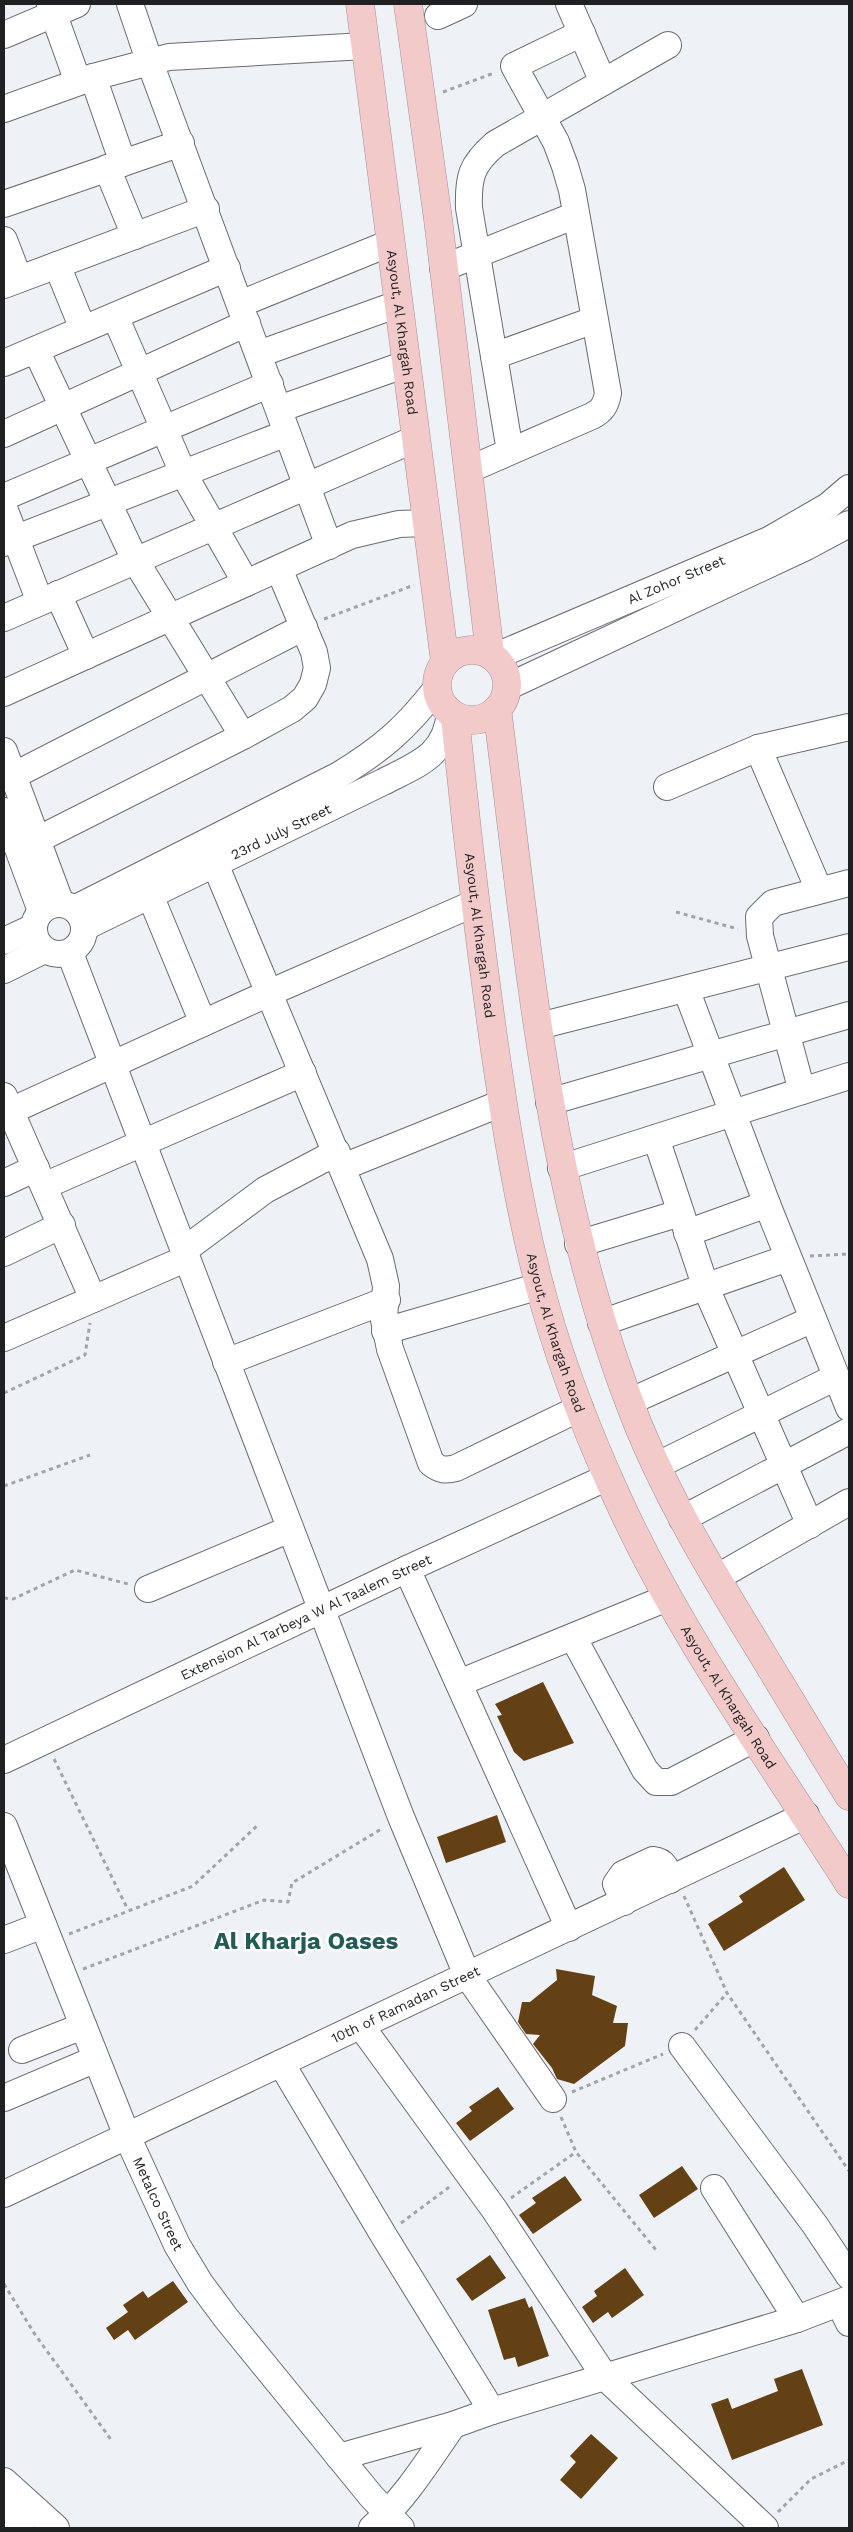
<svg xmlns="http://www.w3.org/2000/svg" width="853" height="2532" viewBox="0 0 853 2532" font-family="'Work Sans',sans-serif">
<rect width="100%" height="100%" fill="#eef1f6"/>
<g fill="#644015">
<path d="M543,1682L574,1743L524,1761L514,1752L497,1716L502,1715L495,1704Z"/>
<path d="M497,1815L506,1842L446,1863L437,1837Z"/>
<path d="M784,1867L805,1900L724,1951L708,1924L743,1902L739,1896Z"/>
<path d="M556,1969L595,1976L592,1995L617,2006L613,2023H628L625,2046L574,2084L557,2079L552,2068L533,2044L540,2035L526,2034L518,2022L522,2002H530L557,1980Z"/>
<path d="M498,2087L514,2109L470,2141L456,2123L472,2111L469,2107Z"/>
<path d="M682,2166L698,2189L654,2218L639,2195Z"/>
<path d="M565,2176L582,2200L533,2234L519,2215L536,2203L532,2198Z"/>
<path d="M490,2255L506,2278L472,2301L456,2279Z"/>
<path d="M625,2268L644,2295L612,2318L608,2312L593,2323L582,2307L597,2296L594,2291Z"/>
<path d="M173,2281L188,2302L135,2340L128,2330L114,2340L106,2328L128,2312L123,2305L143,2291L148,2298Z"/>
<path d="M525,2298L529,2308L532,2306L549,2356L518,2367L515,2357L504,2360L488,2310Z"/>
<path d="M802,2369L823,2425L732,2460L711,2404L728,2398L732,2409L778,2391L774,2379Z"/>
<path d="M591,2434L618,2458L581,2499L560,2480L576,2462L570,2456Z"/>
</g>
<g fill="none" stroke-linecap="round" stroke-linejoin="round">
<defs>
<g id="minor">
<path d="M50,4L78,82"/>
<path d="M130,4L149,60L329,546"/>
<path d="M569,4L603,82"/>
<path d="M438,16L464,4"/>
<path d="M4,35L77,4"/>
<path d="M93,77L123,163"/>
<path d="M4,109L93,77L169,57L365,46"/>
<path d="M107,168L135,236"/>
<path d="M4,204L181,143"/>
<path d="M4,240L19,279"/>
<path d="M57,265L83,329"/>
<path d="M443,268L576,215"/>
<path d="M4,285L206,209"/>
<path d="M240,304L390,243"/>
<path d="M115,316L183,473L246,583"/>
<path d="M36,350L135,560L243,736"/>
<path d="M259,354L398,304"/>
<path d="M494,356L594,320"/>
<path d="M4,363L227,268"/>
<path d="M279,409L406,364"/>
<path d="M4,434L247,323"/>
<path d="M510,451L469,208C468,177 471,165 495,144L668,45"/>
<path d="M468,470L592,416C602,411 606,405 608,393L572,190L565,166L556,142L514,66L582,33"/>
<path d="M4,497L270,384"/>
<path d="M4,508L40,602"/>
<path d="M4,543L287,433"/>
<path d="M58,594L86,656"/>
<path d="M4,618L415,439"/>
<path id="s1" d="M494,657L769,540L828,506L849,488"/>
<path d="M507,687L806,547L849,524"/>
<path d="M4,693L352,535L399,524L426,523"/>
<path d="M758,748L819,890"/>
<path d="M4,751L61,904"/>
<path d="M13,776L304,627"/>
<path d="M667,787L758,748L849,727"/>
<path d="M4,811L41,911"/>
<path d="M37,840L243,736L292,709L305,698L313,684L317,668L314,652L279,569"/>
<path d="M215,864L380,1259L386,1286L384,1320L390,1349L431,1463C440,1470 445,1471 456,1468L580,1408"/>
<path d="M150,895L203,1023"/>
<circle cx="59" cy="929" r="25"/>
<path d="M74,909L339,775C382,749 406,728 437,688"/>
<path id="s2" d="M85,927L383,782C418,764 446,756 450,712"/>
<path d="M4,941L34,927"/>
<path d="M70,953L401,1817L467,1975L553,2099"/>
<path d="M4,970L44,950"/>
<path d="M686,989L767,1204L849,1408"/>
<path d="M539,1026L849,947"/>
<path d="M802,1091L760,936L759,917L773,903L849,883"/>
<path d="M4,1096L93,1299"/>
<path d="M549,1102L849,1015"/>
<path d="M4,1114L269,993L475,903"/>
<path d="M656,1138L706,1288L810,1525"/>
<path d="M343,1167L502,1103"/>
<path d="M561,1168L849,1076"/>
<path d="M4,1183L36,1168"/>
<path d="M44,1186L303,1073"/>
<path d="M687,1233L767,1204"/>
<path d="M578,1244L680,1213"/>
<path d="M183,1251L265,1190L337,1152"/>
<path d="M4,1253L62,1225"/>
<path d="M601,1323L788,1258"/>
<path d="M385,1331L540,1286"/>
<path d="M4,1338L185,1259"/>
<path d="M226,1362L387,1300"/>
<path d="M629,1402L813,1319"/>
<path d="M656,1466L836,1377"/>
<path d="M682,1519L849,1431"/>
<path d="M407,1569L569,1928"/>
<path d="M716,1578L849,1502"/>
<path d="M148,1589L290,1529"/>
<path d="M573,1637L645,1770L656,1782H671L756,1738"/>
<path d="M459,1683L667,1598"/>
<path id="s3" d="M4,1760L407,1569L608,1477"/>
<path id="s4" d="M4,1826L127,2136L177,2245L200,2283L226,2318L371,2496L401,2528"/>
<path d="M624,1902L616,1884L623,1874L653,1860C665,1861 667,1870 670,1880"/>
<path d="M4,1940L43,1925"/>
<path d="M361,2026L494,2209L605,2377L765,2528"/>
<path d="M682,2046L815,2225L849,2276"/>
<path d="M22,2050L83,2026"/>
<path d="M281,2063L384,2236L492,2411L453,2425L339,2457"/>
<path d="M4,2098L96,2059"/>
<path d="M714,2188L797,2319"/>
<path id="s5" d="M4,2194L806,1815"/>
<path d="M839,2303L849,2323"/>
<path d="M492,2411L797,2319L849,2299"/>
<path d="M4,2481L56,2528"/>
<path d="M4,2511L22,2528"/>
<path d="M372,2528C405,2499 428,2461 453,2425"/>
</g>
<g id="highway">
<path id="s6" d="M360,4L445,662"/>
<path d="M408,4L438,219L490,654"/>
<circle cx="472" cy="685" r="35"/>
<path d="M497,709C529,951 546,1198 639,1427C670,1502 712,1572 755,1642C786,1693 817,1745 849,1796"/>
<path id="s7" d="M455,716C465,818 477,920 491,1022C503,1108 516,1193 537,1276C556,1351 584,1425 616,1495C677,1631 769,1758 849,1884"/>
</g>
</defs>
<use href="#minor" stroke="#696b6f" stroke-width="28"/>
<use href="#highway" stroke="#a88e8f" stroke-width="29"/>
<g stroke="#a2a4a8" stroke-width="3" stroke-dasharray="4 4" stroke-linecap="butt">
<path d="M443,92L494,73"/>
<path d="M324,619L414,585"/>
<path d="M676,912L738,929"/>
<path d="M810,1256L849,1254"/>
<path d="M4,1393L85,1355L90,1323"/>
<path d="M4,1486L90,1455"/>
<path d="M4,1598L13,1599L75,1570L128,1584"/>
<path d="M54,1759L128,1910"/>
<path d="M684,1896L727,1993L849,2171"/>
<path d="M69,1934L193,1886L259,1824"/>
<path d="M83,1969L264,1900L288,1902L292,1883L383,1828"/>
<path d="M695,2030L727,1993"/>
<path d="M572,2092L663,2054"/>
<path d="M561,2117L576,2152L656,2250"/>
<path d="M511,2198L576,2152"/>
<path d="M401,2223L452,2185"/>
<path d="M4,2284L34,2333L112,2441"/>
<path d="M778,2512L811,2479L849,2460"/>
</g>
<use href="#minor" stroke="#fff" stroke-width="26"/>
<use href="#highway" stroke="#f2caca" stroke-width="28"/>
</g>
<g text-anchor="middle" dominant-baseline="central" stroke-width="5" stroke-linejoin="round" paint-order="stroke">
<g font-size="14" fill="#1f2022" stroke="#fff">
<text stroke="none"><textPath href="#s6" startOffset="331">Asyout, Al Khargah Road</textPath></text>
<text stroke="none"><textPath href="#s1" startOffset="198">Al Zohor Street</textPath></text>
<text stroke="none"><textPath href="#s2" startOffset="218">23rd July Street</textPath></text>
<text stroke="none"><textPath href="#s7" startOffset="221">Asyout, Al Khargah Road</textPath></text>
<text stroke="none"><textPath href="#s7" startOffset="626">Asyout, Al Khargah Road</textPath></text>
<text stroke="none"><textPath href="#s3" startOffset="334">Extension Al Tarbeya W Al Taalem Street</textPath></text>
<text stroke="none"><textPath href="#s7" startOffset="1031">Asyout, Al Khargah Road</textPath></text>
<text stroke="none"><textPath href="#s5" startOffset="444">10th of Ramadan Street</textPath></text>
<text stroke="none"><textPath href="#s4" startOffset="408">Metalco Street</textPath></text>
</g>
<g font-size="24" font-weight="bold" fill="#235c56" stroke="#fff">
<text x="306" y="1941">Al Kharja Oases</text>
</g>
</g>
<rect width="853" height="2532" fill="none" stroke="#1f2022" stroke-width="10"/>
</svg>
